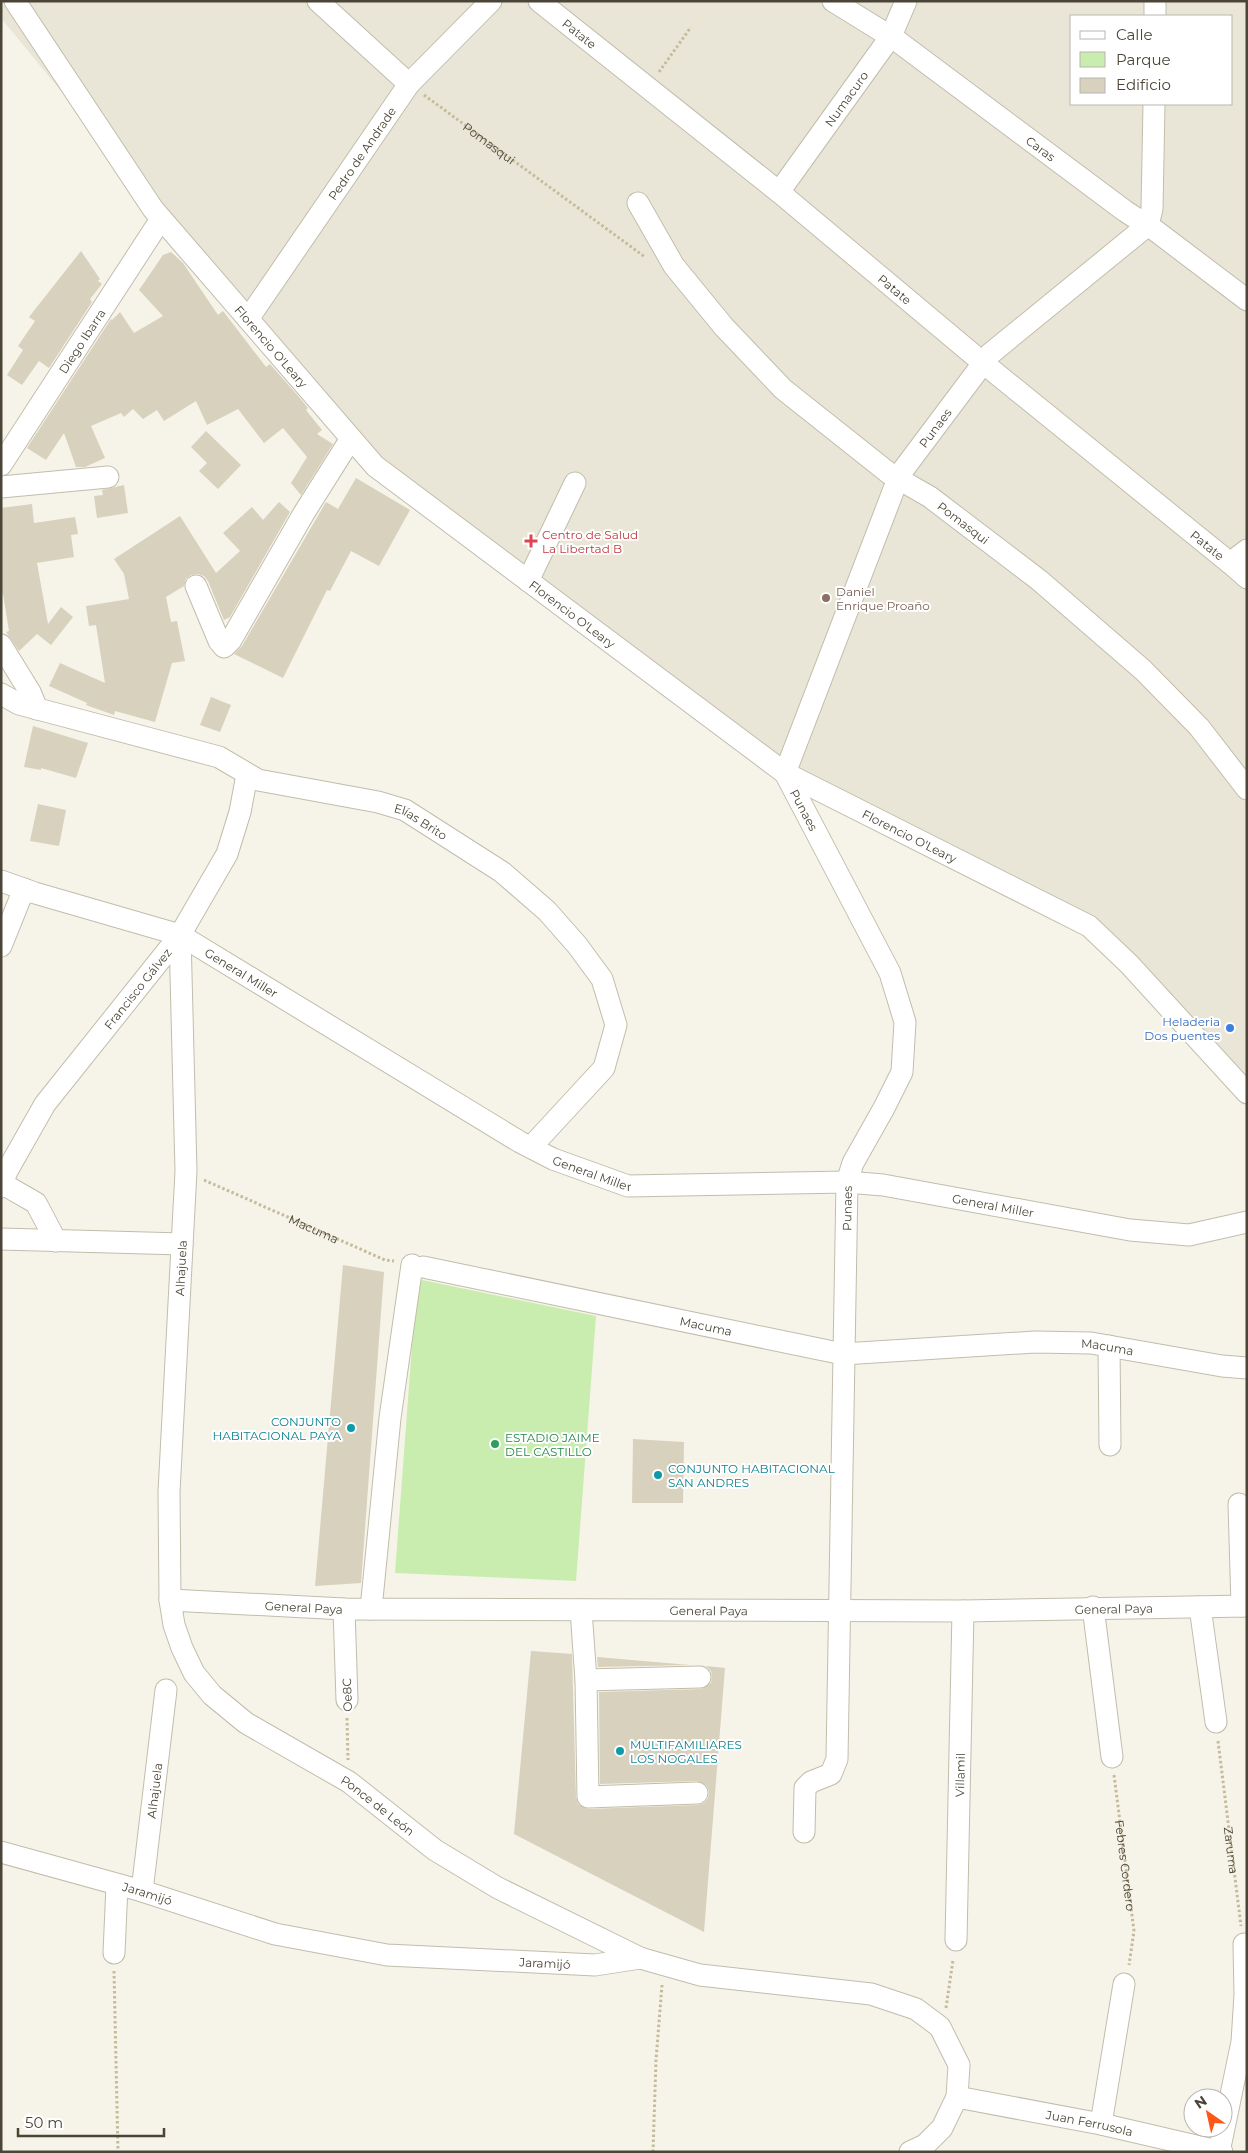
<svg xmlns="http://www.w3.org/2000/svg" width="1248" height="2153" viewBox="0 0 1248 2153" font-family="Montserrat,sans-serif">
<rect width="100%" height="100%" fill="#f6f3e9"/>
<path fill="#eae6d7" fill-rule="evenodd" d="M1,1H1247V1098L1078,922L833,792L371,466L260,334L1,18ZM1072,16H1232V104H1072Z"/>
<path fill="#c9edaf" d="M417,1279L596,1316L576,1581L395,1573Z"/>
<g fill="#d8d1bd">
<path d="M81,251L100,279L98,281L102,284L90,299L92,302L49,368L39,361L22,385L7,375L23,350L18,346L35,321L29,317Z"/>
<path d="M171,252L183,263L218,315L223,311L266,367L270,364L299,397L308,408L306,410L322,430L317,434L333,444L301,495L291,483L307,457L283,428L264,443L238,409L207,425L196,401L164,421L157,410L143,419L133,409L124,417L121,413L91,426L105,458L85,467H76L64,433L46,460L27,448L111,319L112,320L120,312L134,333L163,316L139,290L163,255Z"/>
<path d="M206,431L241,465L218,489L199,471L207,463L191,447Z"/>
<path d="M356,478L410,510L379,566L351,551L330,591L327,590L283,678L234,654L242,646L326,502L338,509Z"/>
<path d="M124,485L128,513L97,518L94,496L103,495L102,490Z"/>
<path d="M279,502L290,512L230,617L224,620L208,581L204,576L198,574L191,575L186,579L184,586L166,597L171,622L177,621L185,661L172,663L155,722L115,711L114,715L86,705L87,703L49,686L60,663L105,683L96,625L89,626L86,606L129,599L124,574L114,559L180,516L216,573L240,551L223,533L252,507L263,520Z"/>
<path d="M32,504L34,523L75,517L78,534L71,535L74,557L37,563L48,624L61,607L73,617L51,645L37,634L19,651L6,632L9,631L3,594H1V508Z"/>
<path d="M211,697L231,705L220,732L200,725Z"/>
<path d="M33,726L88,743L76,778L41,768V770L24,767Z"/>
<path d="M38,804L66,810L59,846L30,841Z"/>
<path d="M343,1265L384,1272L361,1583L315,1586Z"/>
<path d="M633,1439L684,1442L683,1503H632Z"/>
<path d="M531,1651L572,1654L576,1797L578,1804L588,1809L697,1805L704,1803L708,1798L709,1792L707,1786L697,1781L600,1784L599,1692L701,1689L711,1683L712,1677L711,1671L706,1666L725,1668L704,1932L514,1834Z"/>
<path d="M597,1657L690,1665L598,1667Z"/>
</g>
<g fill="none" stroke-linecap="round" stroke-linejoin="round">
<defs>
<g id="minor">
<path id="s5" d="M15,1L153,209L375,466L785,773L1089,926L1129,964L1247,1093"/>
<path d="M318,1L409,84"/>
<path id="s6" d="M539,1L779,192L982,362L1230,563L1247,578"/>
<path id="s7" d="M833,1L896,40L1125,211L1156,231L1247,300"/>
<path d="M1155,16V1"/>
<path id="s8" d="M779,192L891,36L906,1"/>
<path id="s9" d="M638,203L674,266L724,327L783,389L890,474L930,497L1039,580L1143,670L1199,727L1247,789"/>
<path id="s10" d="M248,319L409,84L491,1"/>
<path id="s11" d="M1,465L161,219"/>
<path d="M1,487L108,477"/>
<path d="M1230,563L1247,550"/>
<path d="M528,581L575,483"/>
<path d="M196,586L219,641L224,647L231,640L304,513L350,440"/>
<path d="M1,645L30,692L37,709"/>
<path id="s12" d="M1,694L19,704L219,757L258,780L378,802L405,810L502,872L547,911L577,945L602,979L616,1025L604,1068L531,1147"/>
<path id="s13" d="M1,881L35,893L180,935L520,1142L553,1159L628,1186L847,1182L883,1185L1130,1230L1189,1235L1247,1222"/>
<path id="s14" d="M180,935L186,1171L169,1492L170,1600L174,1625L182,1648L194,1673L212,1695L246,1723L349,1782L435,1850L498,1888L640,1958"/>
<path d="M1,946L24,889"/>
<path d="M3,1184L36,1203L56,1241"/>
<path id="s15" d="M1,1187L7,1171L45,1104L180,935L227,854L240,812L247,775"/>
<path d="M1,1239L182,1244"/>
<path id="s16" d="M423,1267L843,1354L1035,1342L1091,1343L1222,1366L1247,1368"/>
<path d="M1109,1346L1110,1445"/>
<path d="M1239,1504L1242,1606"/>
<path id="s17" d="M170,1600L344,1609L963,1611L1247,1606"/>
<path d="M1093,1607L1112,1757"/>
<path d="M1200,1607L1216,1722"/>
<path d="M344,1609L347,1700"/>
<path d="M371,1609L390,1418L412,1265"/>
<path d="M581,1610L586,1680L700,1677"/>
<path d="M586,1680L588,1797L697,1793"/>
<path id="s18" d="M804,1832L805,1788L811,1782L831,1774L837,1759L847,1182L853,1163L884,1108L902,1072L905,1022L890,973L785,773L894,489L903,470L990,354L1148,225L1152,209L1154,104"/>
<path id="s19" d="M1,1852L142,1891L275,1934L387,1955L595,1965L640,1958L700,1975L871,1994L916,2009L940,2027L959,2065L957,2097L942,2128L925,2145L910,2152"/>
<path id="s20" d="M142,1891L166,1690"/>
<path id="s21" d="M956,1940L963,1611"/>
<path d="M114,1953L117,1885"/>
<path id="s22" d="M957,2097L1101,2124L1222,2152"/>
<path d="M1101,2124L1124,1984"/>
<path d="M1219,2152L1242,2042L1245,1995L1244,1944"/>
</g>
</defs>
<use href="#minor" stroke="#c2bdab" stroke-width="23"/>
<g stroke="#c5bb9b" stroke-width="3" stroke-dasharray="2.5 2.5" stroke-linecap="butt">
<path d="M659,72L691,27"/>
<path id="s1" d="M424,95L645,257"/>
<path id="s2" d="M204,1180L385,1260L394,1261"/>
<path d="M347,1718L348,1760"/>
<path id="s3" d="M1218,1741L1241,1926"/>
<path id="s4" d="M1114,1775L1134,1931L1129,1965"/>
<path d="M114,1971L118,2152"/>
<path d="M946,2008L953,1960"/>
<path d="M653,2152L656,2060L662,1985"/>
</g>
<use href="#minor" stroke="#fff" stroke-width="21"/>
</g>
<path fill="#e0444e" stroke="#fff" stroke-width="2" d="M528.5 533.5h5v5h5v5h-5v5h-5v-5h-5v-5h5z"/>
<circle fill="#8d6e63" stroke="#fff" stroke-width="2" cx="826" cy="598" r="5"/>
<circle fill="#3f7fe0" stroke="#fff" stroke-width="2" cx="1230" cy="1028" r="5"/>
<g fill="#0f9aa8" stroke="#fff" stroke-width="2">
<circle cx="351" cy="1428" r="5"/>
<circle cx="658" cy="1475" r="5"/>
<circle cx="620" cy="1751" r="5"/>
</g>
<circle fill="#2e9e5b" stroke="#fff" stroke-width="2" cx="495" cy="1444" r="5"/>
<g text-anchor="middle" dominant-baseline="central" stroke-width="4" stroke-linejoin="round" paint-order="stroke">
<g font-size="12" fill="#4a4537" stroke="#fff">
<text stroke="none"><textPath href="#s6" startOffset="52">Patate</textPath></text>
<text stroke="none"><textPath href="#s8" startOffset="115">Numacuro</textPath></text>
<text stroke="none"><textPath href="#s1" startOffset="81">Pomasqui</textPath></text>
<text stroke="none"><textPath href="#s7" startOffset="255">Caras</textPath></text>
<text stroke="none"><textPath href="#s10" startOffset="201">Pedro de Andrade</textPath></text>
<text stroke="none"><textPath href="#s6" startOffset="458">Patate</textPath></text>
<text stroke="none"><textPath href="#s11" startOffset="148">Diego Ibarra</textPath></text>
<text stroke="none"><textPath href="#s5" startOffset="431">Florencio O'Leary</textPath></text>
<text stroke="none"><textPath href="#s18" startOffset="1496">Punaes</textPath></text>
<text stroke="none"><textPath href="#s9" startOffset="462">Pomasqui</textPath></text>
<text stroke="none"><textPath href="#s6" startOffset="862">Patate</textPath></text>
<text stroke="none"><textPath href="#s5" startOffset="836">Florencio O'Leary</textPath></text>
<text transform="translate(804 810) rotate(62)">Punaes</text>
<text stroke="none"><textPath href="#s12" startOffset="442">Elías Brito</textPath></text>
<text stroke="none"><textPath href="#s5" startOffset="1241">Florencio O'Leary</textPath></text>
<text stroke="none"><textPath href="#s13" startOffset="259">General Miller</textPath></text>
<text stroke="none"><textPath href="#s15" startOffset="242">Francisco Gálvez</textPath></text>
<text stroke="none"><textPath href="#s13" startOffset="664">General Miller</textPath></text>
<text stroke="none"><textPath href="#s13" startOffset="1069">General Miller</textPath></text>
<text stroke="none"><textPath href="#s18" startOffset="641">Punaes</textPath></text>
<text stroke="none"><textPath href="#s2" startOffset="120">Macuma</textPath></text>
<text transform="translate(181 1268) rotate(-87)">Alhajuela</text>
<text stroke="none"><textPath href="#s16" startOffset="289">Macuma</textPath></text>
<text stroke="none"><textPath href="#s16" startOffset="694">Macuma</textPath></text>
<text stroke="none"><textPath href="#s17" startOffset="134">General Paya</textPath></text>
<text stroke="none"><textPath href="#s17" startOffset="944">General Paya</textPath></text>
<text stroke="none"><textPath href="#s17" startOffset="539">General Paya</textPath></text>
<text transform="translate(347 1695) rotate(-92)">Oe8C</text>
<text stroke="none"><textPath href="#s21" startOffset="165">Villamil</textPath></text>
<text stroke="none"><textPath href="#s20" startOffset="101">Alhajuela</textPath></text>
<text stroke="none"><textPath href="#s14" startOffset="971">Ponce de León</textPath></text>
<text stroke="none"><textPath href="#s3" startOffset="110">Zaruma</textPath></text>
<text stroke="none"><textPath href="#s4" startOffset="91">Febres Cordero</textPath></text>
<text stroke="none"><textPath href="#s19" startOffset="152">Jaramijó</textPath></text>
<text stroke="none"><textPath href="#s19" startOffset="558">Jaramijó</textPath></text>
<text stroke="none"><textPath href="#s22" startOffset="135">Juan Ferrusola</textPath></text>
</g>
<g font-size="12" fill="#be3a42" stroke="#fff" text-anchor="start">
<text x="542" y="534">Centro de Salud<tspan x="542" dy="14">La Libertad B</tspan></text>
</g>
<g font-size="12" fill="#785e54" stroke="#fff" text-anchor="start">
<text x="836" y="591">Daniel<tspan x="836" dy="14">Enrique Proaño</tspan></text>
</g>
<g font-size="12" fill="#366cbe" stroke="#fff" text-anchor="end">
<text x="1220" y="1021">Heladeria<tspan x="1220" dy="14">Dos puentes</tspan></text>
</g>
<g font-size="12" fill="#0d838f" stroke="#fff" text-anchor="start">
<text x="341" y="1421" text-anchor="end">CONJUNTO<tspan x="341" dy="14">HABITACIONAL PAYA</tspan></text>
<text x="668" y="1468">CONJUNTO HABITACIONAL<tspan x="668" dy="14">SAN ANDRES</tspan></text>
<text x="630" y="1744">MULTIFAMILIARES<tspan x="630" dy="14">LOS NOGALES</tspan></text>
</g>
<g font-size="12" fill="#27864d" stroke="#fff" text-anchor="start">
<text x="505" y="1437">ESTADIO JAIME<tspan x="505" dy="14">DEL CASTILLO</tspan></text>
</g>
</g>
<rect width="1248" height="2153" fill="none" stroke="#4a4537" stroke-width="5"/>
<rect x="1070" y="15" width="162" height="90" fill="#ffffff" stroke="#b7b5af"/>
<rect x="1080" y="31" width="25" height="8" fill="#ffffff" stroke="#b7b5af"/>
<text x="1116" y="40" font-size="15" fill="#4a4537">Calle</text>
<rect x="1080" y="52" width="25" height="15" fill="#c9edaf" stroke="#b7b5af"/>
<text x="1116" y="65" font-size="15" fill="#4a4537">Parque</text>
<rect x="1080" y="78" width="25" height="15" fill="#d8d1bd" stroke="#b7b5af"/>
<text x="1116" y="90" font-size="15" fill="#4a4537">Edificio</text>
<g transform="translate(1208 2113) rotate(326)"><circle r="24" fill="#ffffff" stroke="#b7b5af"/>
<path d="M0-4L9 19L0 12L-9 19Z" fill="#ff5717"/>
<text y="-8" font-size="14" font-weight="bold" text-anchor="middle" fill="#4a4537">N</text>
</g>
<path d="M18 2128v8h146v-8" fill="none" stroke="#4a4537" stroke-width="2.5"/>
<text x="25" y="2128" font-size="15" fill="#4a4537" stroke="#ffffff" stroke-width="4" paint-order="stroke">50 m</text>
</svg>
